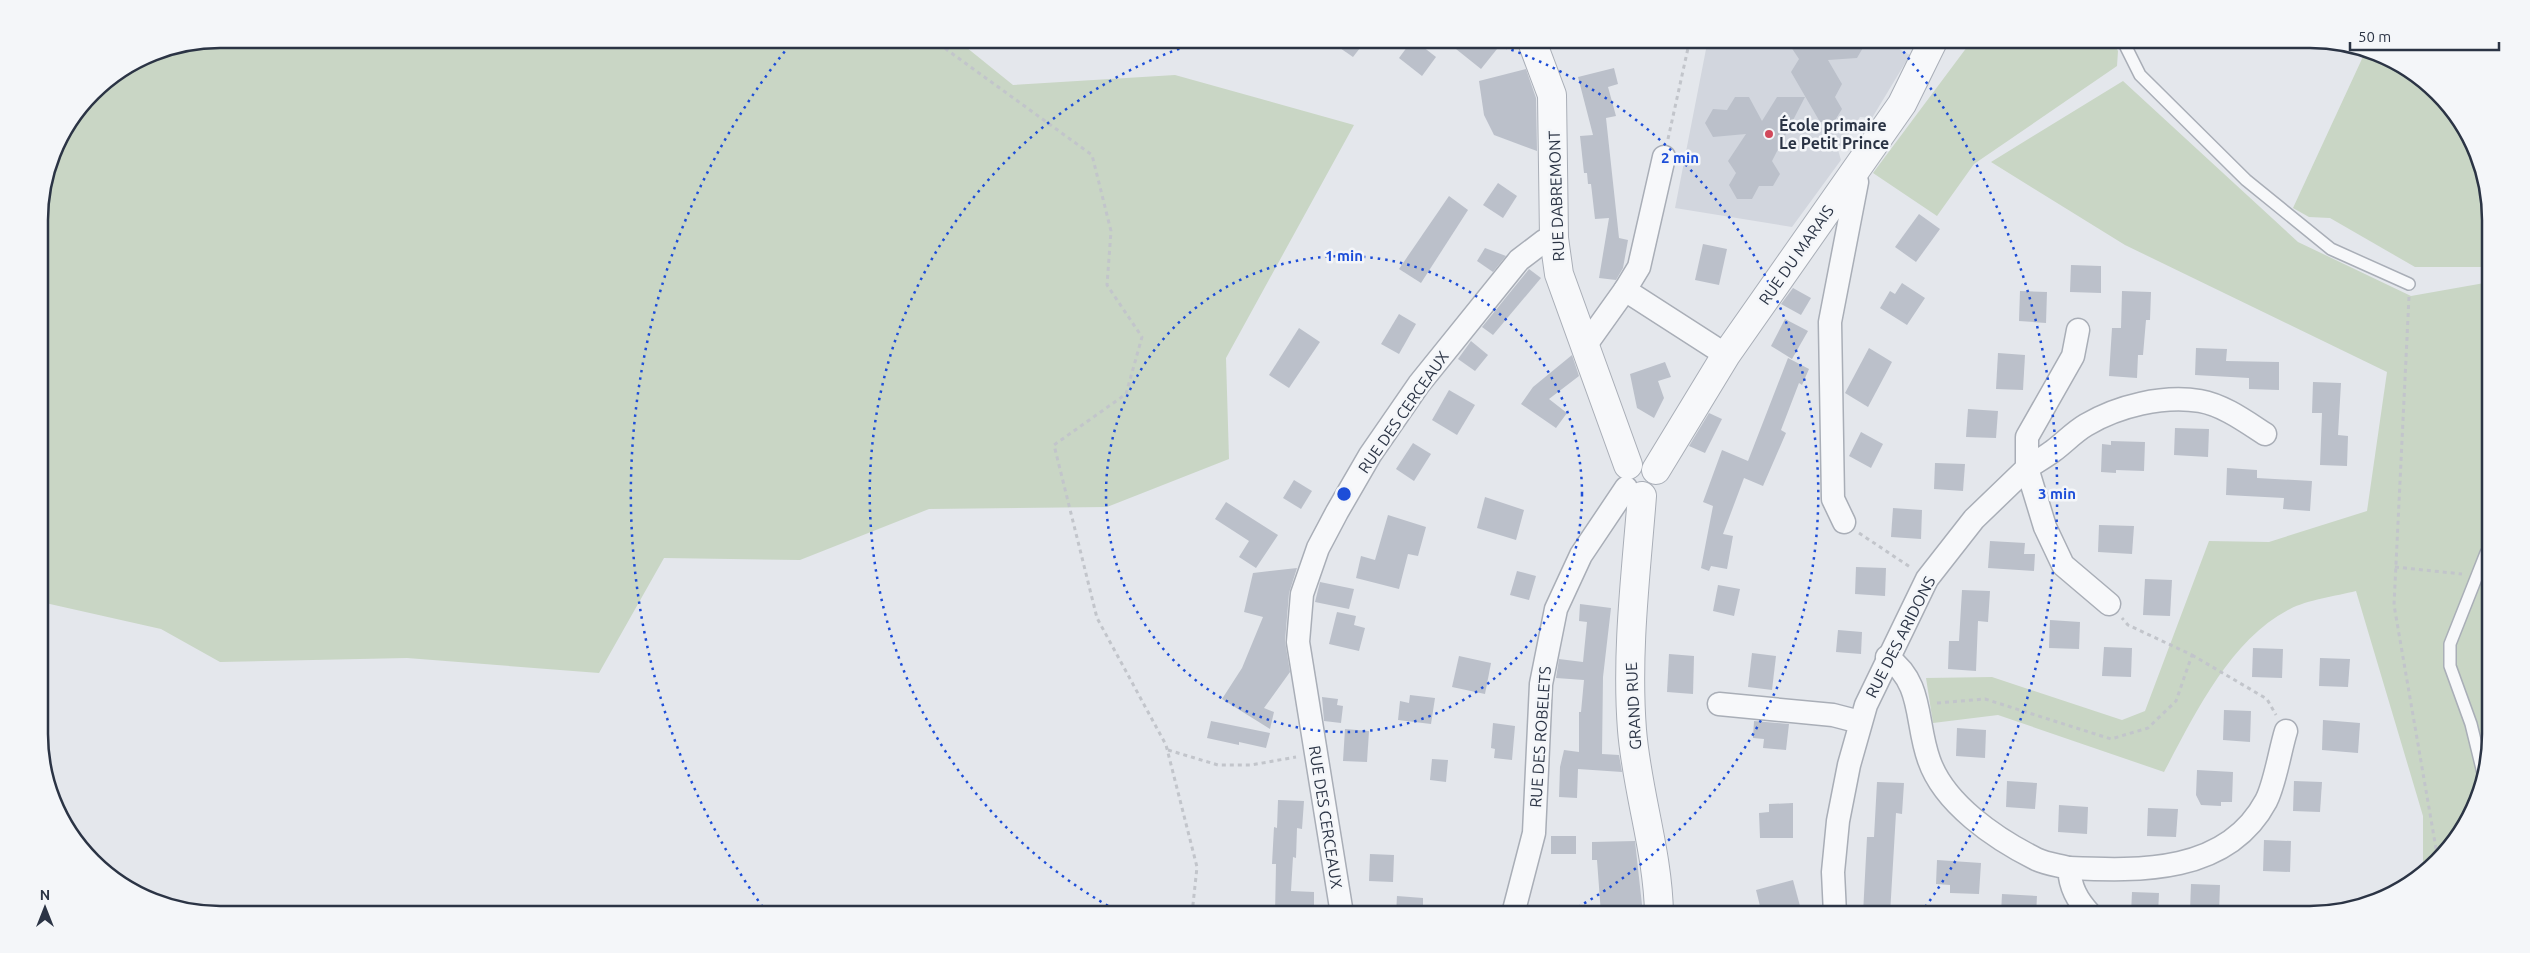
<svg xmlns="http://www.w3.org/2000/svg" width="2530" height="953" viewBox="0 0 2530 953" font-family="Ubuntu,sans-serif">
<rect width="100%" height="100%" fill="#e4e7ec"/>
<path fill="#d2d6de" d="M1708,39H1886L1890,44L1910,55L1872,118L1860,117L1838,150L1841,160L1792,227L1675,208Z"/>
<g fill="#c9d6c5">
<path d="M219,39H956L1013,85L1175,75L1354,125L1226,358L1229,459L1107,507L929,509L800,560L664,558L599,673L407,658L220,662L161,629L41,602L39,207L57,139L100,84L150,52Z"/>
<path d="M1973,39H2111L2118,51L2117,66L1974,164L1937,216L1873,173Z"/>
<path d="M2367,48L2447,100L2473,140L2490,195V267H2415L2330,218L2309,217L2293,208Z"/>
<path d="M2123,81L2298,242L2411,296L2490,282L2491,734L2482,792L2454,843L2423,875V816L2356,591C2336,596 2307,600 2290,609C2230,639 2194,716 2164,772L1998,715L1933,723L1926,678L1992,677L2122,720L2145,711L2209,541L2269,542L2367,511L2387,372L2125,245L1991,162Z"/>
</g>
<g fill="#bbc0ca">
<path d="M1327,39H1367L1353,57Z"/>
<path d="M1413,39L1436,57L1422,76L1399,58Z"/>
<path d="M1465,39H1483L1497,49L1481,69L1456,49Z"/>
<path d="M1796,39H1859L1864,46L1857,58L1828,60L1842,84L1835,97L1842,109L1834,122H1820L1791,72L1799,59L1791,47Z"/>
<path d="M1614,68L1618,84L1608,87L1616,116L1606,118L1619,238L1628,240L1623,268L1616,280L1599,278L1609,218L1595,219L1591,184H1588L1587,173H1584L1580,136L1593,135L1578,77Z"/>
<path d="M1526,69L1536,98L1537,151L1494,135L1484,115L1479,81Z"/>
<path d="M1735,97H1749L1762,121L1777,97H1805L1772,161L1780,174L1773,186H1759L1752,199H1737L1729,185L1736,173L1728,161L1746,134L1713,137L1705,123L1713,109L1727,110Z"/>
<path d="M1498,183L1517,196L1503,218L1483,205Z"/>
<path d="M1449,196L1468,210L1421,283L1399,269Z"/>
<path d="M1919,214L1940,229L1916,262L1895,247Z"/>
<path d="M1703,244L1727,249L1719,285L1695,280Z"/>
<path d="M1485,248L1506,256L1493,272L1477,261Z"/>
<path d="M2071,265L2101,266V293L2070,292Z"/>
<path d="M1529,269L1541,278L1493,335L1482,327Z"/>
<path d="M1902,283L1925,298L1907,325L1880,308L1890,291L1895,294Z"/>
<path d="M1793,288L1811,298L1801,315L1781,304Z"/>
<path d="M2020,291L2047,292L2046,323L2019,321Z"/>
<path d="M2122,291L2151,292L2150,320H2146L2143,355H2138L2137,378L2109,376L2112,328H2121Z"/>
<path d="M1399,314L1416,324L1399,354L1381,344Z"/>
<path d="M1785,319L1808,331L1792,359L1771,346Z"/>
<path d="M1299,328L1320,342L1289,388L1269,375Z"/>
<path d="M1471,341L1488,355L1475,371L1458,359Z"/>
<path d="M1869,348L1892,362L1868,407L1845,393Z"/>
<path d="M2196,348L2227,349L2226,361L2279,362V390L2249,389V378L2195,375Z"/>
<path d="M1998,353L2025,355L2023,390L1996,389Z"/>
<path d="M1572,355L1579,376L1549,399L1567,413L1556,428L1521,404L1533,387Z"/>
<path d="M1788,358L1809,369L1802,385L1799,383L1781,430L1786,433L1763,486L1744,478L1723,534L1733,536L1727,569L1711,566L1709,571L1701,568L1713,506L1703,502L1722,450L1748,461Z"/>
<path d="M1665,362L1671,377L1658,381L1664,398L1654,418L1637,408L1630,374Z"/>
<path d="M2313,382L2341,383L2338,435L2348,436L2347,466L2320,465L2322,413H2312Z"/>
<path d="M1449,390L1475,405L1457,435L1432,420Z"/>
<path d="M1968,409L1998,411L1996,438L1966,437Z"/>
<path d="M1709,413L1722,419L1705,453L1689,446Z"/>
<path d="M2175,428L2209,429L2208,457L2174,455Z"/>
<path d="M1861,432L1883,444L1871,468L1849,456Z"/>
<path d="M2111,441L2145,442L2144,471L2116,470V473L2101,472L2102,444L2111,445Z"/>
<path d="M1413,443L1431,454L1414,481L1396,469Z"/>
<path d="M1935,463L1965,464L1963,491L1934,489Z"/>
<path d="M2227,468L2257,470V478L2312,481L2310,511L2283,509L2284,498L2226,495Z"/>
<path d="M1294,480L1312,491L1301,509L1283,498Z"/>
<path d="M1485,497L1524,510L1516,540L1477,528Z"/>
<path d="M1226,502L1278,535L1256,568L1239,557L1249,541L1215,519Z"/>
<path d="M1893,508L1922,510L1921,539L1891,537Z"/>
<path d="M1388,515L1426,527L1418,556L1408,554L1399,589L1356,578L1361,556L1375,560Z"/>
<path d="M2099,525L2134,526L2132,554L2098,552Z"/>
<path d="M1990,541L2025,543L2024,554H2035L2034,571L1988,568Z"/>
<path d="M1856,567L1886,568L1885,596L1855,594Z"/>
<path d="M1297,568L1289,593L1285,641L1290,672L1264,708L1274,712L1270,729L1222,699L1242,668L1263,617L1244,612L1253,573Z"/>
<path d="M1517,571L1536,576L1529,600L1510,595Z"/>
<path d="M2145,579L2172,580L2170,616L2143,615Z"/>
<path d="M1320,582L1354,589L1349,609L1315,602Z"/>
<path d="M1718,585L1740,589L1734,616L1713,611Z"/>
<path d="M1962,590L1990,591L1988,622L1978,621L1976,671L1948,669L1949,641H1959Z"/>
<path d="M1580,604L1611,608L1603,677L1602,754L1619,755L1622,772L1578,769L1577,798L1559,797L1560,767L1564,750L1579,752V712H1581L1584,680L1556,678L1559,659L1583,662L1587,622L1579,621Z"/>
<path d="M1337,612L1356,616L1354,625L1365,628L1359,651L1329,644Z"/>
<path d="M2050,620L2080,622L2079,649L2049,648Z"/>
<path d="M1838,630L1862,632L1861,654L1836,652Z"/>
<path d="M2104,647L2132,648L2131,677L2102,676Z"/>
<path d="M2253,648L2283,649L2282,678L2252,677Z"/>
<path d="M1752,653L1776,656L1772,690L1748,687Z"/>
<path d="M1669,654L1694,656L1693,694L1667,692Z"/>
<path d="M1459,656L1491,663L1485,694L1452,687Z"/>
<path d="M2320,658L2350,659L2348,687L2319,686Z"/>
<path d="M1410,695L1435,698L1431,724L1398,720L1400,701L1409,703Z"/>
<path d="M1322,697L1338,699L1337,705L1343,706L1341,723L1324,721Z"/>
<path d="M2224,710L2251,711L2250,742L2223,740Z"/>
<path d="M2323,720L2360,723L2358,753L2322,750Z"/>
<path d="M1211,721L1270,733L1266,748L1239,742V745L1207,738Z"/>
<path d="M1754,721L1789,724L1786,750L1763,748L1764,739L1753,738Z"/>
<path d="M1493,723L1515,726L1512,760L1494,758L1495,749L1491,748Z"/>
<path d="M1957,728L1986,730L1985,758L1956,756Z"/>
<path d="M1345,729L1369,731L1367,762L1343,761Z"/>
<path d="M1432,759L1448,760L1446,782L1430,780Z"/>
<path d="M2197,770L2233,772L2232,802H2221V806L2201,805L2196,795Z"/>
<path d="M2007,781L2037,783L2035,809L2006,807Z"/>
<path d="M2294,781L2322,782L2320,812L2293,811Z"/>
<path d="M1877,782L1904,783L1902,814L1896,813L1890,914H1863L1867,837H1874Z"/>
<path d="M1278,800L1304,801L1302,829L1297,828L1296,858L1293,857L1291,891L1314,892V914H1275L1276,864H1272L1274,827L1277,828Z"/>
<path d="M1793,803V838H1760L1759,813L1769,812V804Z"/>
<path d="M2059,805L2088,807L2087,834L2058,832Z"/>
<path d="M2148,808L2178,809L2176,837L2147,836Z"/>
<rect x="1551" y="836" width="25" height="18"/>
<path d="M2264,840L2291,841L2290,872L2263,871Z"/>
<path d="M1635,841L1643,914H1601L1597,860H1592V842Z"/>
<path d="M1370,854L1394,855L1393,882L1369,881Z"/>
<path d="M1937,860L1981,863L1979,894L1950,893V885L1936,884Z"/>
<path d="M1793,880L1800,906L1762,914L1756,890Z"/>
<path d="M2191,884L2220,885L2219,912L2190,911Z"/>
<path d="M2132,892L2159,893L2158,914H2131Z"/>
<path d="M2002,894L2037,896L2036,914H2001Z"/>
<path d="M1397,896L1423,898V914H1396Z"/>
</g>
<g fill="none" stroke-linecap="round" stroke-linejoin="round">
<defs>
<g id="service">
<path d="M2122,39L2140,75L2246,180L2331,249L2409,284"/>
<path d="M2484,777L2471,724L2450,666V644L2486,553L2491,548"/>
</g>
<g id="minor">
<path d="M1625,290L1726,355"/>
<path d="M1585,346L1625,290L1639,267L1664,157"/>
<path d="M1844,522L1833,499L1830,322L1857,182L1854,173"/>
<path d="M2109,604L2063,565L2045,527L2027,468C2036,462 2045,457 2053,451C2064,443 2074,432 2086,425C2118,406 2163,395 2200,401C2223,405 2245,421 2265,434"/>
<path d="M1887,657C1924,683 1915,722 1929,760C1944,804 1996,839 2036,859C2046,864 2058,865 2069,868C2070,887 2077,900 2090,914"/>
<path d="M1719,704L1833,715L1860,722"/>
<path d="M2069,868C2140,871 2227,874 2266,801C2275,784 2280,750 2286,731"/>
<path d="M1342,914L1298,642L1302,594L1318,548L1337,512L1370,455L1419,384L1519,260L1544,241L1554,238"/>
<path d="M1513,914L1534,833L1541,684L1556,609L1581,555L1626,488"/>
<path d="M1835,914L1833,872L1838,821L1849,765L1866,705L1927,579L1974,519L2027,468V437L2073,356L2078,330"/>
</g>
<g id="tertiary">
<path d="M1531,39L1552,95L1554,238L1559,274L1628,465"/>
<path d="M1656,470L1726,355L1902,104L1934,39"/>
<path d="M1642,496C1636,573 1626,652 1632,730C1637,792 1658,852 1659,914"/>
</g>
</defs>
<use href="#service" stroke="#a9aeb7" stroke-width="14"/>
<use href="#minor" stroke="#a9aeb7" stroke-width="25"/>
<use href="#tertiary" stroke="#a9aeb7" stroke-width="30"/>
<g stroke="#c2c5cb" stroke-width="3" stroke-dasharray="4 4" stroke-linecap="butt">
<path d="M932,39L1092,155L1111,231L1107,285L1142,337L1126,394L1054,445L1097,618L1166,745L1197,867L1192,914"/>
<path d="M1668,139L1690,39"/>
<path d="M2409,297L2394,605L2438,860"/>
<path d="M1859,533L1910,567"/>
<path d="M2395,567L2462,574"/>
<path d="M2192,655L2267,699L2276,715"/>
<path d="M1937,703L1985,699L2111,739L2148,728L2176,701L2192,655L2128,625L2122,618"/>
<path d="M1168,750L1218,765H1251L1296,757"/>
</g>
<use href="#service" stroke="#f7f8fa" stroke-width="11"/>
<use href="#minor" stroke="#f7f8fa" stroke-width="22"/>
<use href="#tertiary" stroke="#f7f8fa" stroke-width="28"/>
</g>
<g fill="none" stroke="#1d4ed8" stroke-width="2.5" stroke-dasharray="2.5 5">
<circle cx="1344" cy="494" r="238"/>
<path d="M1121 913A475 475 0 0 1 1205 40M1483 40A475 475 0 0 1 1567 913"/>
<path d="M767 913A713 713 0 0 1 794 40M1894 40A713 713 0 0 1 1921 913"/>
</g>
<circle fill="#d1495b" stroke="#f4f6f9" stroke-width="2" cx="1769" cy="134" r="5"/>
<g text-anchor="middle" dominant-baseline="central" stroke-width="5" stroke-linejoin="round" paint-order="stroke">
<g font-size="16" font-weight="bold" fill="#2b3445" stroke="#f4f6f9" text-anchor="start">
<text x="1779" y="125">École primaire<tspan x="1779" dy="18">Le Petit Prince</tspan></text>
</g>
<g font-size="16" fill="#2b3445" stroke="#f4f6f9">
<text transform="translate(1556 196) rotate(-92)">RUE DABREMONT</text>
<text transform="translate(1796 255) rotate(-55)">RUE DU MARAIS</text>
<text transform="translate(1403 412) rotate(-55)">RUE DES CERCEAUX</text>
<text transform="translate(1900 637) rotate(-63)">RUE DES ARIDONS</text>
<text transform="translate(1633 706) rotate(-93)">GRAND RUE</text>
<text transform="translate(1540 737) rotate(-86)">RUE DES ROBELETS</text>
<text transform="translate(1326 817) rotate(81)">RUE DES CERCEAUX</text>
</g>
</g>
<path d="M0 0H2530V953H0ZM220 48H2310A172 172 0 0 1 2482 220V734A172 172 0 0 1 2310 906H220A172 172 0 0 1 48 734V220A172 172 0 0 1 220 48Z" fill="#f4f6f9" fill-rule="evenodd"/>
<path fill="none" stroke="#2b3445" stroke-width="2.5" d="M220 48H2310A172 172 0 0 1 2482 220V734A172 172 0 0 1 2310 906H220A172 172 0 0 1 48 734V220A172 172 0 0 1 220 48Z"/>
<circle cx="1344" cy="494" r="8" fill="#1d4ed8" stroke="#f4f6f9" stroke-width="2.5"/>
<g font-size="15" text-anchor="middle" font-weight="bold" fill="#1d4ed8" stroke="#f4f6f9" stroke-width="5" stroke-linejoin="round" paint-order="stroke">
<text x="1680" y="163">2 min</text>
<text x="1344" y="261">1 min</text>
<text x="2057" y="499">3 min</text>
</g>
<g transform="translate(45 908)" stroke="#f4f6f9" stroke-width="4" paint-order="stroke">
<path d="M0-4L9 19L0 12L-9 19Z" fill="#2b3445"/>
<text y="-8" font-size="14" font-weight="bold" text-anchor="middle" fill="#2b3445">N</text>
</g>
<path d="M2350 42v8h149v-8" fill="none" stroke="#2b3445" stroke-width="2.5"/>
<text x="2358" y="42" font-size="15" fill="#2b3445" stroke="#f4f6f9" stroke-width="4" paint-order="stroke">50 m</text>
</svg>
